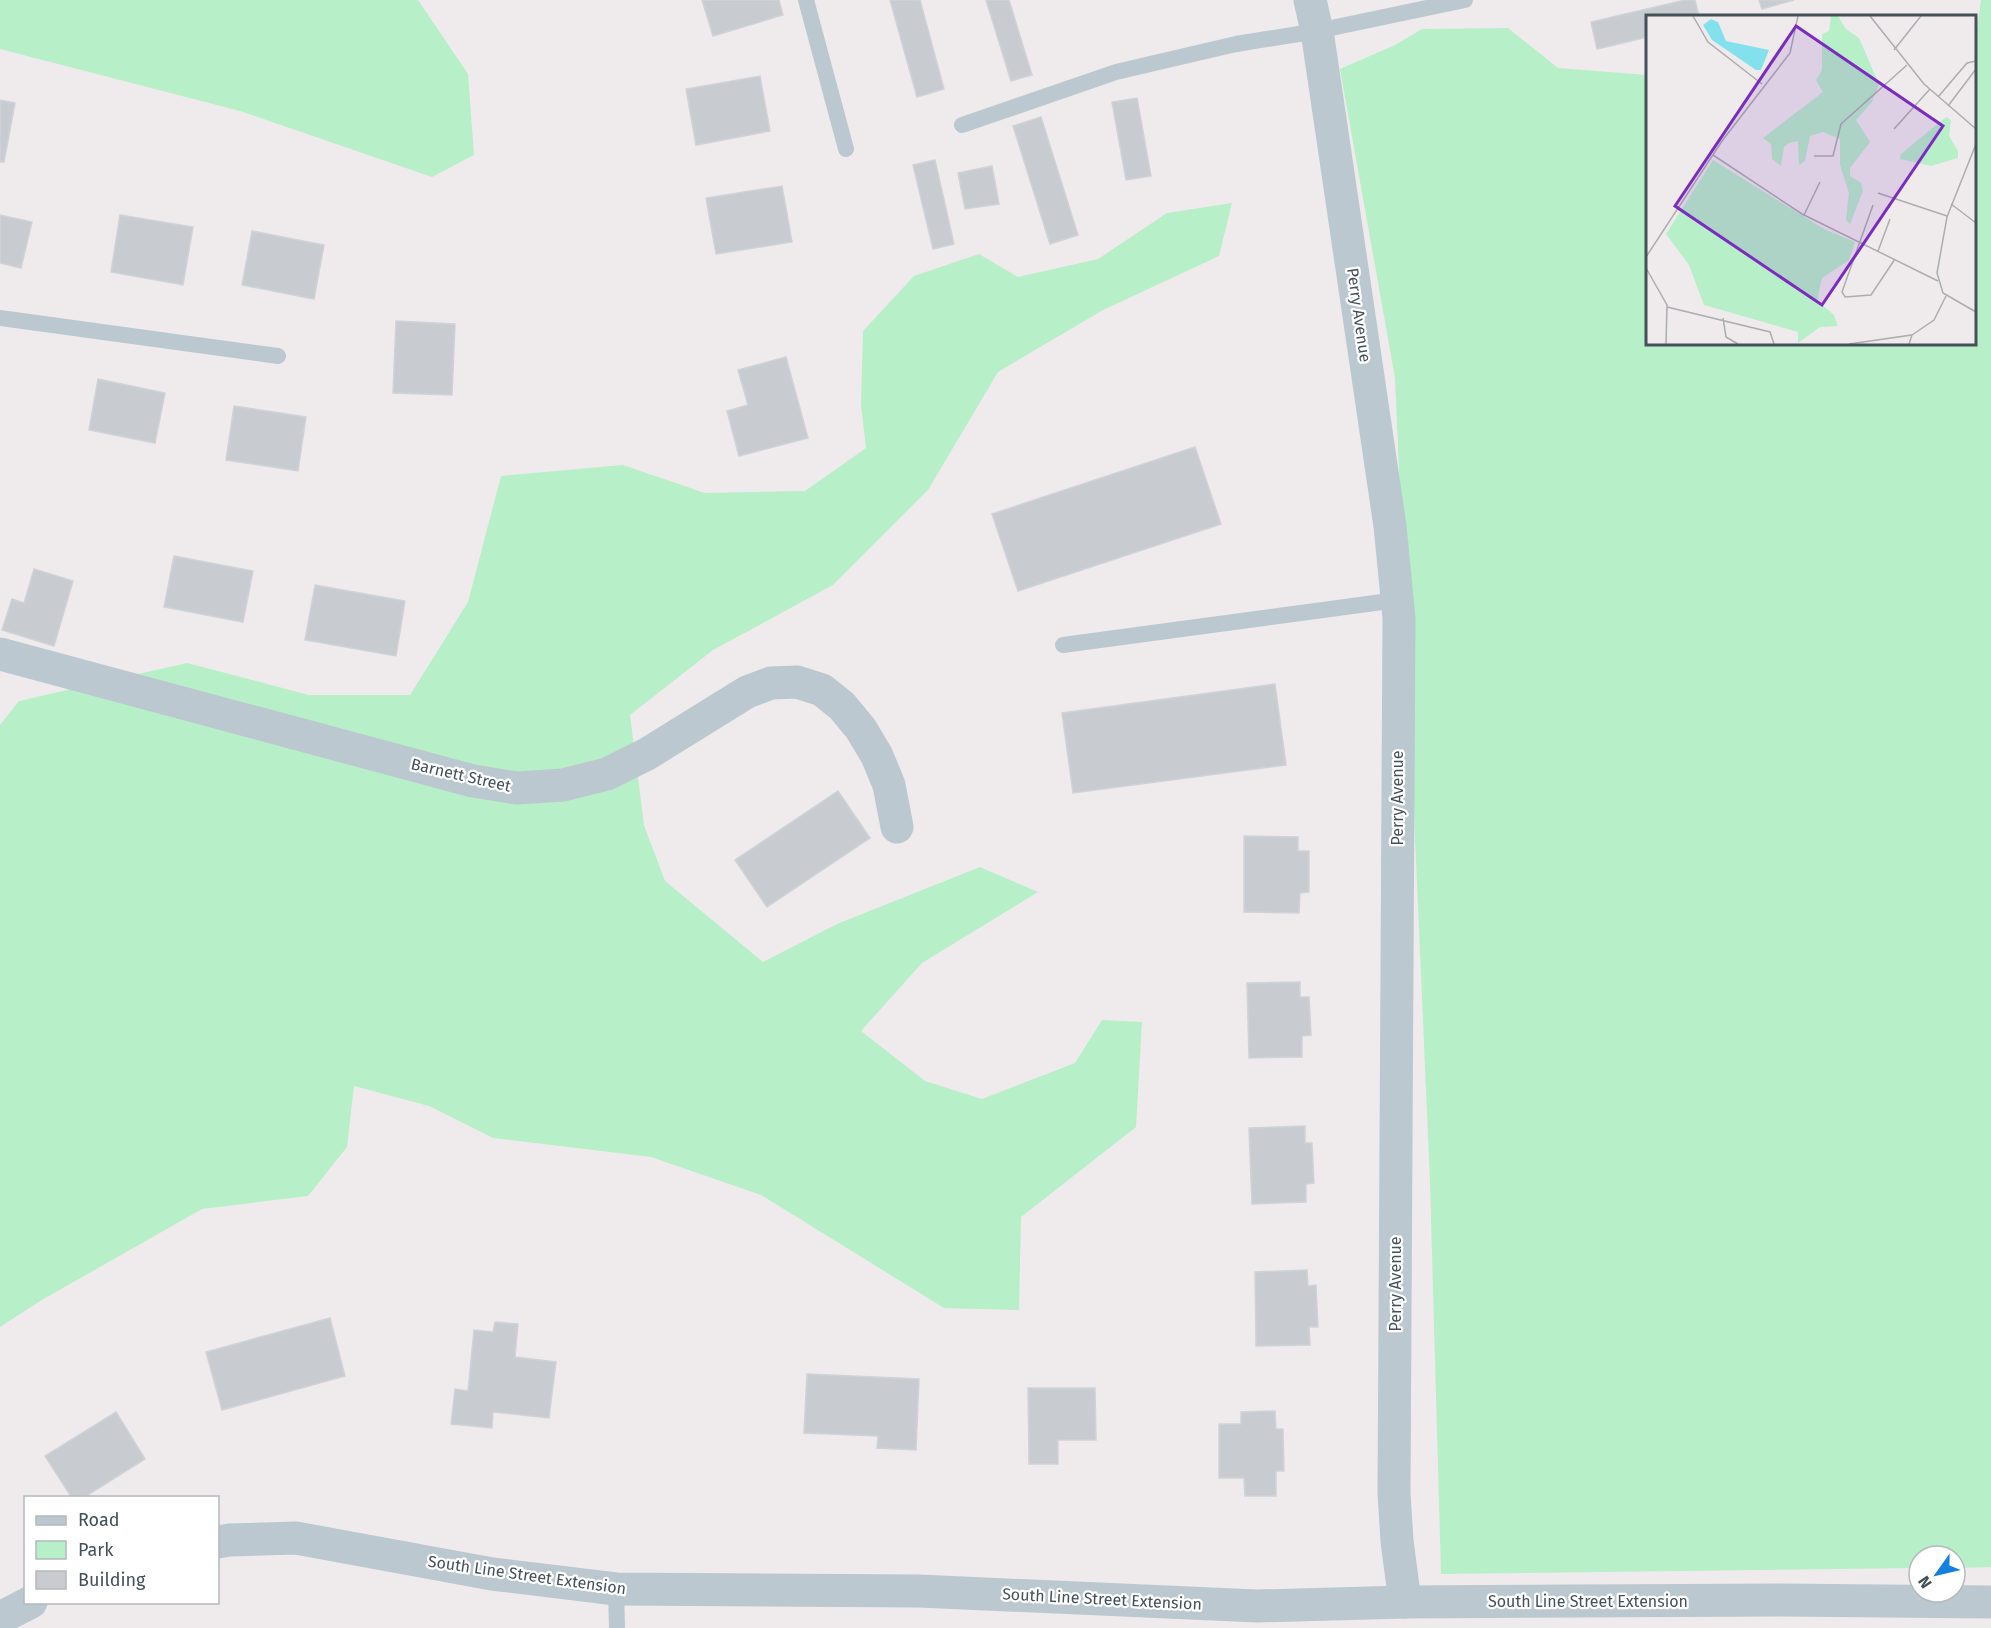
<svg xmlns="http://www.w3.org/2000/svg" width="1991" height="1628" viewBox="0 0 1991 1628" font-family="'Fira Sans',sans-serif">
<rect width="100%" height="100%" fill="#efebec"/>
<g fill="#b7efc8">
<path d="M0,0H418L468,74L474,155L432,177L240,111L0,49Z"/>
<path d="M1981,0H1991V1567L1955,1568V1556H1919V1568L1441,1574L1430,1182L1395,378L1340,69L1395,45L1422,29L1508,28L1558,68L1647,75L1648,344H1974V51Z"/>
<path d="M1232,203L1219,256L1103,310L998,372L928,490L833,585L713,650L630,715L644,825L665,881L763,962L837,924L980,867L1038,892L922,963L861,1031L925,1081L982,1099L1075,1063L1102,1020L1142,1022L1136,1127L1021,1217L1019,1310L944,1308L761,1195L651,1157L493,1138L429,1106L354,1086L347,1147L308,1196L202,1209L40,1301L0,1327V725L19,701L187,663L309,695H410L468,602L501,476L623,465L705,493L805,491L866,448L861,405L863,331L914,276L979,254L1018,277L1098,259L1167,213Z"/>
</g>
<g fill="#c8ccd1" stroke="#cfd3d8" stroke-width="1.5">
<path d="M702,0H779L783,15L713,36Z"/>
<path d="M890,0H920L944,89L917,97Z"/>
<path d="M986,0H1009L1032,75L1011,81Z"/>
<path d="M1685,0H1695L1699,16H1648V37L1597,49L1591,22Z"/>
<path d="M1759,0H1794L1762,9Z"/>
<path d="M760,76L770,131L696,145L686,89Z"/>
<path d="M1137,98L1151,176L1126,180L1112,102Z"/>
<path d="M0,100L15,103L4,162H0Z"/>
<path d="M1041,117L1078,235L1050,244L1013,126Z"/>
<path d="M935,160L954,244L933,249L913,165Z"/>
<path d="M992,166L999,204L965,209L958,173Z"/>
<path d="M782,186L792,242L716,254L706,198Z"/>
<path d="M0,215L32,222L21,268L0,263Z"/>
<path d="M120,215L193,227L183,285L111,272Z"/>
<path d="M252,231L324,245L314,299L242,285Z"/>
<path d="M396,321L455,324L452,395L393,393Z"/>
<path d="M786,357L808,438L739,456L727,411L748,405L738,370Z"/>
<path d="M98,379L165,393L155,443L89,430Z"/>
<path d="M234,406L306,417L298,471L226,460Z"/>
<path d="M1195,447L1221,524L1018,591L992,514Z"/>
<path d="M174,556L253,571L243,622L164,607Z"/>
<path d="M34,569L73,581L54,646L2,630L12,599L24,603Z"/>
<path d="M315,585L405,601L396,656L305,640Z"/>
<path d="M1275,684L1286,765L1073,793L1062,713Z"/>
<path d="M838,791L870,838L767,907L735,860Z"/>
<path d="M1244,836L1298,837V851H1309V892L1300,893L1299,913L1244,912Z"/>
<path d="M1300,982V997H1309L1311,1035L1302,1036V1057L1249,1058L1247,983Z"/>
<path d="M1305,1126V1143H1312L1314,1183L1306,1184V1202L1252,1204L1249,1128Z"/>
<path d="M1307,1270L1308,1286L1316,1285L1318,1327H1309L1310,1345L1256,1346L1255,1272Z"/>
<path d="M330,1318L345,1376L222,1410L206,1352Z"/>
<path d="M495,1322L518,1324L515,1357L556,1362L549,1418L493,1412L492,1428L451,1424L455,1389L468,1391L474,1330L493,1332Z"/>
<path d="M807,1374L919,1379L916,1450L877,1448L878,1436L804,1433Z"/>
<path d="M1028,1388H1095L1096,1440H1058V1464H1029Z"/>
<path d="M1275,1411L1276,1429H1283L1284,1471H1276V1496H1245L1244,1478H1219V1424H1241V1412Z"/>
<path d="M116,1412L145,1459L83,1498H72L45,1456Z"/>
</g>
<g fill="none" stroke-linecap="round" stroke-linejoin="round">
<g stroke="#bcc8cf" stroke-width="16">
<path d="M806,0L846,149"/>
<path d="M962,125L1116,72L1236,44L1317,31L1465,0"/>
<path d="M0,318L278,356"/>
<path d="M1063,645L1397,600"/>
<path d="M616,1589L617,1628"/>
</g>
<g stroke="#bcc8cf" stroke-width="33">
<path d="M1310,0L1317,31L1390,526L1399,618L1394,1493L1397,1541L1405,1602"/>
<path d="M0,654L473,781L517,788L563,785L607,774L647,754L747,692L771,683L797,682L822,690L842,706L861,729L877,756L889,785L897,827"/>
<path d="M218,1542L230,1540L296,1538L492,1574L616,1589L919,1591L1257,1606L1405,1602L1780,1600L1991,1602"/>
<path d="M0,1618L31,1602"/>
</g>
</g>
<g text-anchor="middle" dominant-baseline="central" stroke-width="4.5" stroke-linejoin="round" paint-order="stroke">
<g font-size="16" fill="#445159" stroke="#fff">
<text transform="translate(1359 315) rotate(82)">Perry Avenue</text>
<text transform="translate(461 775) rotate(13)">Barnett Street</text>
<text transform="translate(1397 798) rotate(-90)">Perry Avenue</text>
<text transform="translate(1395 1284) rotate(-90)">Perry Avenue</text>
<text transform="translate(527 1575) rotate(8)">South Line Street Extension</text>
<text transform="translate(1102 1599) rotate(3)">South Line Street Extension</text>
<text x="1588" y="1601">South Line Street Extension</text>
</g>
</g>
<g transform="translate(1646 15)">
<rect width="330" height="330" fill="#efebec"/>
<path d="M185,1H192L200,14L213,23L233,69L226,87L210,105L224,127L204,153V161L215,168L217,176L204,209L200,205L203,178L194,150V124L177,117L164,121L159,146L153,150L152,126L143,128L138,132L135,151L126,144L125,129L117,123L177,77L170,65L176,55V19L183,16ZM300,102L305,105L303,121L312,136V143L285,151L254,144L255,139ZM67,145L178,214L209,227L203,245L176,263L173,276L172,286L188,300L192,311L174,312L152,328V317L58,290L43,250L20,219Z" fill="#b7efc8"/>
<path d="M65,4L72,7L80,26L123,35L115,55H110L66,25L57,10Z" fill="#83e1ed"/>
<path fill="none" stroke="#abadb1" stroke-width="1.5" d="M47,1L62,27L116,69M224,1L278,69L330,114M248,35L275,1M292,82L321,48L330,46M302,91L330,54M248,114L284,74M330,129L301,202L291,258L297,278L330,297M67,140L156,199L292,266M168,141H187L195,109L261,50M232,178L301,201M305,189L330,208M227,190L196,277L199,282L225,280L249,244M158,200L174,167M232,236L244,204M0,242L76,126L144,38L152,1M0,253L21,290L20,329M21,292L124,317L128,329M77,303L80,322L92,329M266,320L288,305L300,281M203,329L266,320L263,329"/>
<path fill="#7b2cbf" fill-opacity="0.15" stroke="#7b2cbf" stroke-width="3" d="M150,11L297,111L176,290L29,191Z"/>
<rect width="330" height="330" fill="none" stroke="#445159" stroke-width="3"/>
</g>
<rect x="24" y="1496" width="195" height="108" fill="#ffffff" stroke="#b4b9bd" stroke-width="1.5"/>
<rect x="36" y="1516" width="30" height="9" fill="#bcc8cf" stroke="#b4b9bd" stroke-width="1.5"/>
<text x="78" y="1526" font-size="18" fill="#445159">Road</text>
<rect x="36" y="1541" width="30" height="18" fill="#b7efc8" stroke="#b4b9bd" stroke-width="1.5"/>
<text x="78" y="1556" font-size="18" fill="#445159">Park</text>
<rect x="36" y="1571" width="30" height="18" fill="#c8ccd1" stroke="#b4b9bd" stroke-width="1.5"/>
<text x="78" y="1586" font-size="18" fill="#445159">Building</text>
<g transform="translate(1937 1574) rotate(236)"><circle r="28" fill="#ffffff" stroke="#b4b9bd" stroke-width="1.5"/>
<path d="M0-4.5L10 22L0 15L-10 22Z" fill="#1580df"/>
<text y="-9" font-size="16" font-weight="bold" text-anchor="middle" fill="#445159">N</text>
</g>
</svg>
